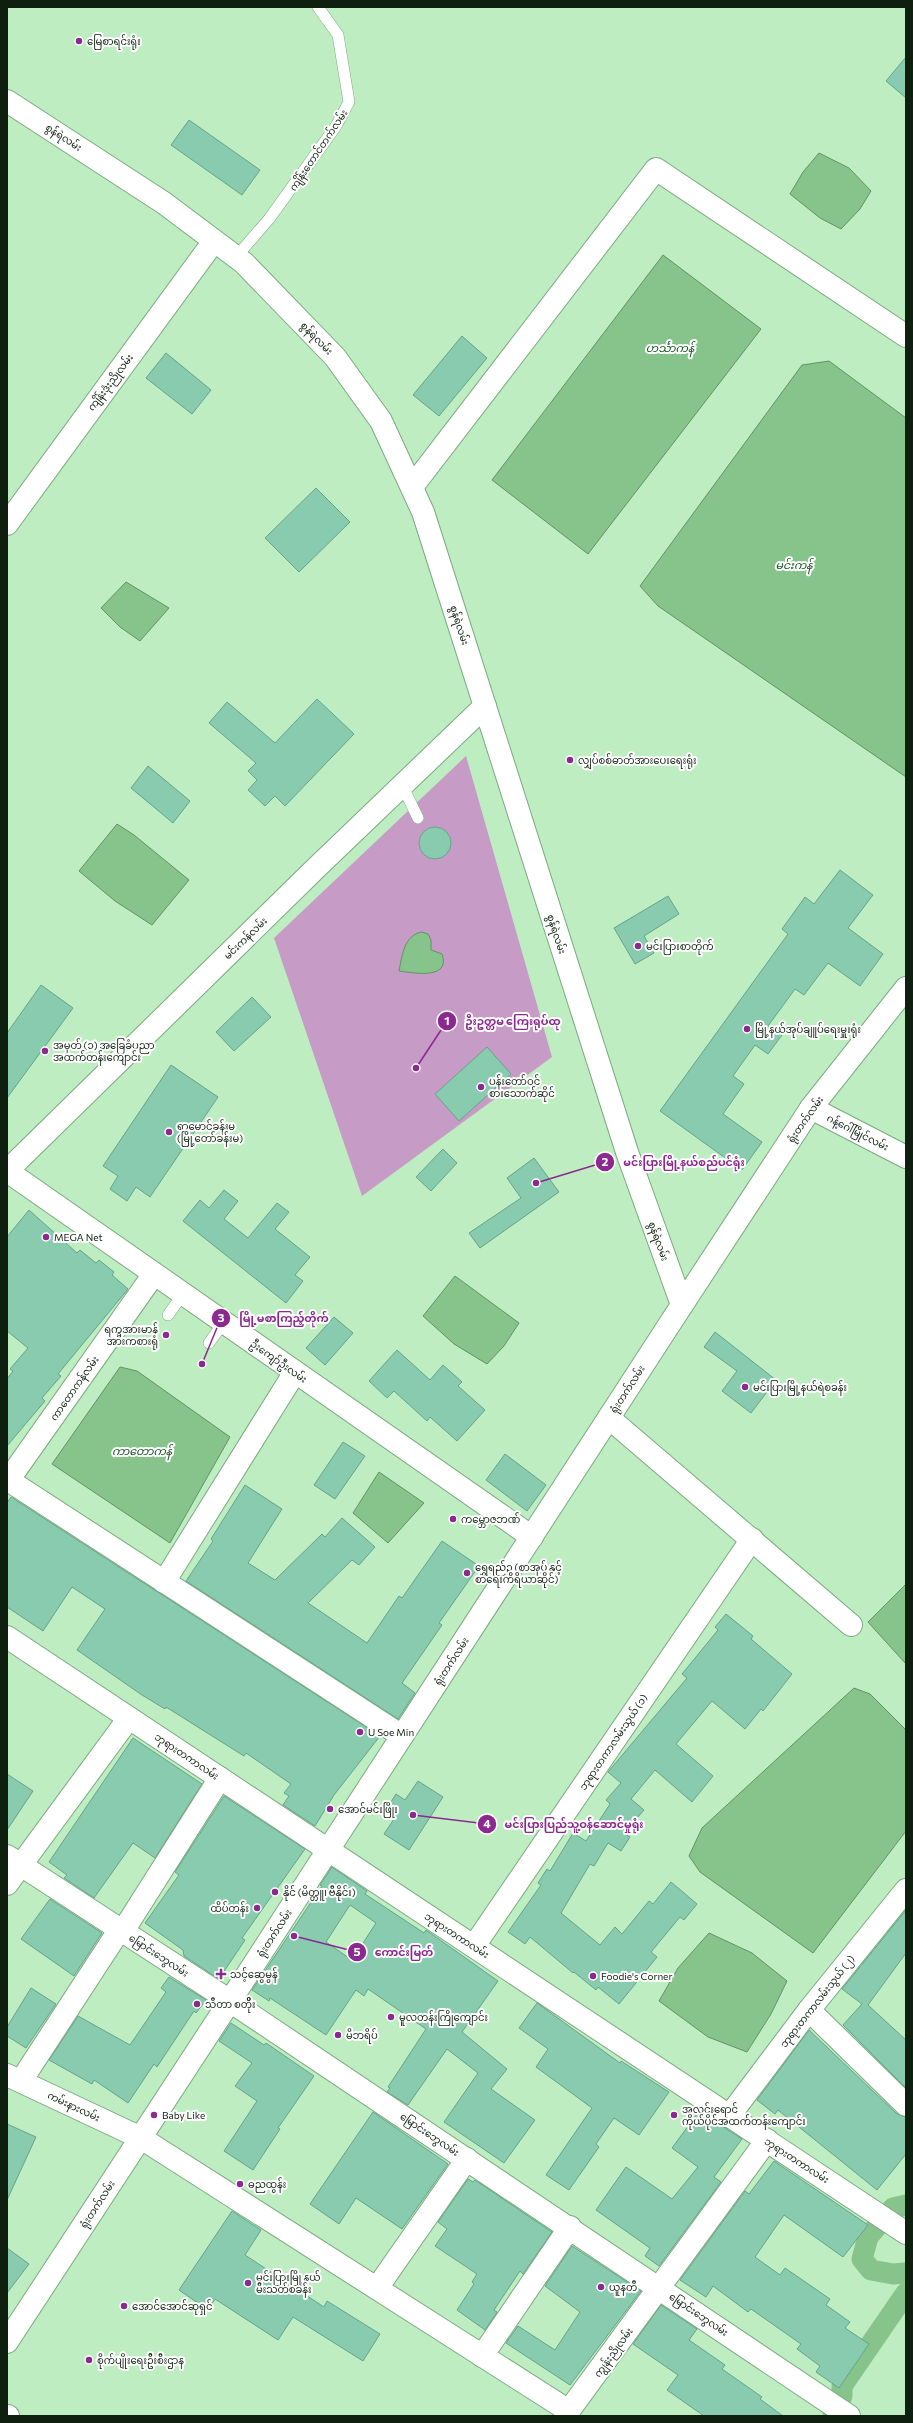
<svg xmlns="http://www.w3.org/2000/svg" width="913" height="2423" viewBox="0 0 913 2423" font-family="Commissioner,'Noto Sans Myanmar',sans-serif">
<rect width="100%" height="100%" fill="#beedc1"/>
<path fill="#c69bc6" d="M466,756L552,1057L362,1196L274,938Z"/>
<g fill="#86c48b" stroke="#629266">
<path d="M819,153L849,168L871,191L860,209L841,229L820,218L790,194L803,172Z"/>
<path d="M663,255L761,329L588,554L492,480Z"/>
<path d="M829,361L906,418V777L658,606L640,586L802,365Z"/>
<path d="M126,582L169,608L140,641L120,627L101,608Z"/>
<path d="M117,824L134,835L189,880L152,925L115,901L79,871Z"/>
<path d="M422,932L428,934L431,940V950L442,954C451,980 414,973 399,971C402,956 404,935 422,932Z"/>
<path d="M455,1276L519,1323L504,1346L487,1364L454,1344L423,1316Z"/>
<path d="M120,1367L137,1371L230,1437L170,1543L52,1464Z"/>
<path d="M379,1472L424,1503L388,1543L353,1513Z"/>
<path d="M906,1584V1664L868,1622Z"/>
<path d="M854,1688L870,1694L906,1730V1831L813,1953L700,1872L689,1856L702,1828Z"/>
<path d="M709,1933L752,1953L787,1981L771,2014L747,2052L708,2037L659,2001L678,1968Z"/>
</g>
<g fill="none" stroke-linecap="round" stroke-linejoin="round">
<g stroke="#86c48b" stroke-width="21">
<path d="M906,2205L893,2208L868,2237L862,2259L871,2270L893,2274L906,2273"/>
<path d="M833,2416L842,2396V2386L906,2293"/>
</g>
</g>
<g fill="#89cbaf" stroke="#64a48a" fill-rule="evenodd">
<path d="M906,57V98L886,81Z"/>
<path d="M189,120L260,170L242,195L171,145Z"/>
<path d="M462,336L487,358L439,416L413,395Z"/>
<path d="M166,353L211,390L192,414L146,378Z"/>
<path d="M316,488L350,522L299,572L265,538Z"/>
<path d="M317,699L354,734L285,806L275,796L265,806L248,790L257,780L248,771L256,763L209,723L227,702L275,743Z"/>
<path d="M148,766L190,801L173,823L131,788Z"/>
<circle cx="435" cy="843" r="16"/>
<path d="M840,870L873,895L848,928L883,954L860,986L828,963L804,995L795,989L768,1026L782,1035L768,1054L755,1045L733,1076L744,1084L723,1114L762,1142L742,1170L660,1111L788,934L782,929L805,897L814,904Z"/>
<path d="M668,896L679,914L644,936L654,953L635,964L614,928Z"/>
<path d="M41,985L73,1008L7,1098V1033Z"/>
<path d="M252,997L271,1017L234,1051L216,1032Z"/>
<path d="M487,1047L511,1074L459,1121L435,1094Z"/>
<path d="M171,1065L218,1097L150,1197L136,1187L127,1201L110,1189L118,1176L103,1166Z"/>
<path d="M443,1149L457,1163L431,1191L416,1177Z"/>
<path d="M534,1158L559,1192L480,1248L469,1233L521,1198L507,1178Z"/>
<path d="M224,1190L238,1201L224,1219L248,1238L277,1203L289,1212L275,1229L310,1257L295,1275L303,1281L286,1303L183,1221L200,1200L209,1208Z"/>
<path d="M29,1210L77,1253L80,1250L96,1263L99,1260L114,1272L112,1275L128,1289L58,1374L61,1376L42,1398L45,1401L7,1446V1379L13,1371L10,1369L28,1348L7,1331V1237Z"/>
<path d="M334,1317L353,1333L325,1365L306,1348Z"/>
<path d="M715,1332L776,1380L751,1413L722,1391L737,1371L704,1347Z"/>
<path d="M397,1350L430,1380L443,1365L462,1382L458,1386L485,1410L457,1441L430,1417L427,1421L394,1391L387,1398L369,1381Z"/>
<path d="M343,1442L365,1456L335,1499L314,1485Z"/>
<path d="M505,1454L546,1485L527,1511L486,1480Z"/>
<path d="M245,1485L282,1509L248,1563L275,1580L322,1534L325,1537L342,1518L375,1547L359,1565L352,1560L308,1603L367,1643L399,1596L402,1598L442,1541L479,1566L439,1623L442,1625L402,1683L415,1693L398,1719L186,1581L213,1541L211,1539Z"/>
<path d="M11,1497L380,1736L334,1795L315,1826L283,1805L289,1796L284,1793L291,1784L246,1753L244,1756L166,1707L165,1709L142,1695L77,1650L105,1609L72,1587L43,1631L7,1607V1503Z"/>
<path d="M726,1614L753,1636L751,1639L792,1674L763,1711L761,1709L745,1729L712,1701L676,1744L713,1776L692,1802L655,1770L631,1799L644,1810L624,1833L630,1837L621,1851L608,1843L594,1866L590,1864L561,1913L600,1945L615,1927L622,1934L649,1901L653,1904L671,1882L697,1904L684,1920L680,1917L651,1952L657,1957L619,2004L598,1987L596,1990L574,1972L573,1973L530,1937L525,1944L508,1932L541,1885L538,1883L547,1869L550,1871L573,1833L586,1841L610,1804L606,1800L621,1783L608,1772L687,1678L682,1674L718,1630L715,1627Z"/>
<path d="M133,1738L202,1784L155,1858L133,1843L94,1898L64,1878L67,1875L49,1862Z"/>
<path d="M7,1774L33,1791L7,1830Z"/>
<path d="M418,1781L443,1797L409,1850L384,1834L396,1816L386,1810L396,1794L405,1800Z"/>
<path d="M224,1796L305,1849L242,1938L245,1940L219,1979L184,1956L183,1950L145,1923L179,1875L175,1872Z"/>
<path d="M332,1867L367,1891L365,1894L424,1933L426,1930L498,1981L462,2032L507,2069L491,2089L535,2120L504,2163L444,2122L478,2073L447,2049L408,2105L387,2092L390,2088L388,2087L426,2029L368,1989L364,1996L356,1990L326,2035L270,1998L269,2001L252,1990L322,1886L320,1885ZM350,1905L376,1923L352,1960L326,1942Z"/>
<path d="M50,1899L102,1933L74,1976L21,1939Z"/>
<path d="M906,1910V1953L868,2005L906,2040V2088L843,2025L862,2004L842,1989Z"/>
<path d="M169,1977L206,2000L196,2013L194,2011L157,2067L154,2064L128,2103L94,2080L92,2084L49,2060L78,2016L130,2045L166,1992L161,1988Z"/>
<path d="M31,1988L56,2004L26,2048L7,2036V2027Z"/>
<path d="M537,2003L620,2063L621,2061L669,2092L639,2135L614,2118L596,2144L599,2147L569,2190L546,2175L592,2108L536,2067L548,2049L519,2028Z"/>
<path d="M231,2023L264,2045L266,2043L314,2076L278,2128L280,2129L253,2170L224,2151L257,2101L235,2086L252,2063L219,2041Z"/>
<path d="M809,2030L897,2114L906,2117V2154L877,2190L778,2110L775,2114L757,2100Z"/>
<path d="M699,2111L742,2139L714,2177L721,2182L659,2266L645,2256L650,2248L596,2210L626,2167L672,2199L698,2167L672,2148Z"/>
<path d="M373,2112L448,2164L402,2229L356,2198L339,2224L310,2204Z"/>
<path d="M7,2124L36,2137L7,2200Z"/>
<path d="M774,2161L868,2225L843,2257L784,2215L755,2257L780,2275L785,2268L830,2299L826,2305L850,2322L845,2328L869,2344L839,2388L816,2372L820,2366L797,2349L801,2344L751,2309L748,2312L713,2286L706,2297L680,2280L745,2191L749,2194Z"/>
<path d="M468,2179L473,2182L475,2180L552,2232L523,2274L520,2271L494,2310L497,2312L485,2330L457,2310L474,2284L472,2282L477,2274L435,2246L447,2229L438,2222Z"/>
<path d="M232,2211L261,2230L245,2255L324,2307L327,2301L380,2334L363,2361L293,2317L278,2340L215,2299L208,2310L179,2290Z"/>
<path d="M572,2246L641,2291L570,2385L506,2343L518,2326L555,2350L580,2312L545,2286Z"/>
<path d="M7,2248L29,2264L7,2293Z"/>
<path d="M661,2305L697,2329L689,2340L725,2365L722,2369L762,2397L760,2399L783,2416H704L667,2390L678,2375L633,2344Z"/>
</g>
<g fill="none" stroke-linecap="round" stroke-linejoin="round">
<defs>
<g id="service">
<path d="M236,257L269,219L336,126L349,102L338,35L318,7"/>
<path d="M402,785L418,818"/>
<path d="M168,1315L183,1294"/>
<path d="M209,1343L224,1322"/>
</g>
<g id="minor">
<path d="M412,487L656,169L906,336"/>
<path d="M7,524L214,241"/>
<path d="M811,1108L906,988"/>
<path d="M7,1171L315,869L485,706"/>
<path d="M7,1171L532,1537"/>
<path d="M609,1418L851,1625"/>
<path d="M8,1480L402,1736"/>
<path d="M7,1482L154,1274"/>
<path d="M164,1582L295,1372"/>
<path d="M7,1637L906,2233"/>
<path d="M7,1856L230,2001L7,2342"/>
<path d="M7,1884L129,1718"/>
<path d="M123,1931L220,1778"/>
<path d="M474,1946L752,1539"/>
<path d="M809,2010L906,2105"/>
<path d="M7,2075L141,2138L569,2411"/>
<path d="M21,2081L120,1929"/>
<path d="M730,2115L809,2010L906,1890"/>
<path d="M377,2288L467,2159"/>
<path d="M482,2356L570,2227"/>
<path d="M7,2416H8"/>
<path d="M565,2416L767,2140"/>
</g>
<path id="tertiary" d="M682,1305L811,1108L906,1157"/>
<path id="primary" d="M7,101L164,203L244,263L335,357L381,421L423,512L627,1152L682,1305L230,2001L849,2416"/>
</defs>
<use href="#service" stroke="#7ca97f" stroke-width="12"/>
<use href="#minor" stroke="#7ca97f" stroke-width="24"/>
<use href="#tertiary" stroke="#7ca97f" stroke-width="24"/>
<use href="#primary" stroke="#7ca97f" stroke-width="24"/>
<use href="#service" stroke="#fff" stroke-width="11"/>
<use href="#minor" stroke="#fff" stroke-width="22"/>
<use href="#tertiary" stroke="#fff" stroke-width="22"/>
<use href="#primary" stroke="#fff" stroke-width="22"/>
</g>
<g fill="#8c2990" stroke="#fff" stroke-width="1.5">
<circle cx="79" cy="41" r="4"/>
<circle cx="570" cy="760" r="4"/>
<circle cx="638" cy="946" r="4"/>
<circle cx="747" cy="1029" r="4"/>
<circle cx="45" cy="1051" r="4"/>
<circle cx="481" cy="1087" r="4"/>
<circle cx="169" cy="1132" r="4"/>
<circle cx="46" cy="1237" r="4"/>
<circle cx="166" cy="1335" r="4"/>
<circle cx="745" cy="1387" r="4"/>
<circle cx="453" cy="1519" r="4"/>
<circle cx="467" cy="1573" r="4"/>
<circle cx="360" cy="1732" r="4"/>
<circle cx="330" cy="1809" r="4"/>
<circle cx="275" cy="1892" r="4"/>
<circle cx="257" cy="1908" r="4"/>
<path d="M219 1968h4v4h4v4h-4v4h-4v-4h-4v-4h4z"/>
<circle cx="593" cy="1976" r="4"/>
<circle cx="197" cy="2004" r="4"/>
<circle cx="391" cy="2017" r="4"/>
<circle cx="338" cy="2035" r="4"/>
<circle cx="154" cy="2115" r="4"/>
<circle cx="674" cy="2115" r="4"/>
<circle cx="240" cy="2184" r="4"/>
<circle cx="248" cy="2283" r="4"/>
<circle cx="601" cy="2287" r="4"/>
<circle cx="124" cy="2306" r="4"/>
<circle cx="89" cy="2360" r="4"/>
</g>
<g text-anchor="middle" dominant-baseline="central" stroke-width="4" stroke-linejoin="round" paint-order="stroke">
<g font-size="10" fill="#0e1f0f" stroke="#fff" text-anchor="start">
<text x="87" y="41">မြေစာရင်းရုံး</text>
<text x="578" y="760">လျှပ်စစ်ဓာတ်အားပေးရေးရုံး</text>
<text x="646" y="946">မင်းပြားစာတိုက်</text>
<text x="755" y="1029">မြို့နယ်အုပ်ချူပ်ရေးမှူးရုံး</text>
<text x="53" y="1045">အမှတ် (၁) အခြေခံပညာ<tspan x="53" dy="12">အထက်တန်းကျောင်း</tspan></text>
<text x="489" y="1081">ပန်းတော်ဝင်<tspan x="489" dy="12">စားသောက်ဆိုင်</tspan></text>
<text x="177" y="1126">ရာမောင်ခန်းမ<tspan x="177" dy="12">(မြို့တော်ခန်းမ)</tspan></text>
<text x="54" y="1237">MEGA Net</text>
<text x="158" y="1329" text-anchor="end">ရက္ခအားမာန်<tspan x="158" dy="12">အားကစားရုံ</tspan></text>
<text x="753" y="1387">မင်းပြားမြို့နယ်ရဲစခန်း</text>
<text x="461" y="1519">ကမ္ဘောဇဘဏ်</text>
<text x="475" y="1567">ရွှေရည်ဥ (စာအုပ် နှင့်<tspan x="475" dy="12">စာရေးကိရိယာဆိုင်)</tspan></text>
<text x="368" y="1732">U Soe Min</text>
<text x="338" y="1809">အောင်မင်းဖြိုး</text>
<text x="283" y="1892">နိုင် (မိတ္တူ၊ ဗီနိုင်း)</text>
<text x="249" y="1908" text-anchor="end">ထိပ်တန်း</text>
<text x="230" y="1974">သင့်ဆွေမွန်</text>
<text x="601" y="1976">Foodie's Corner</text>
<text x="205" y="2004">သီတာ စတိိုး</text>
<text x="399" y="2017">မူလတန်းကြိုကျောင်း</text>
<text x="346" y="2035">မိဘရိပ်</text>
<text x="682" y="2109">အလင်းရောင်<tspan x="682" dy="12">ကိုယ်ပိုင်အထက်တန်းကျောင်း</tspan></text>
<text x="162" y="2115">Baby Like</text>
<text x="248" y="2184">ဓညထွန်း</text>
<text x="256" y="2277">မင်းပြားမြို့နယ်<tspan x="256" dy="12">မီးသတ်စခန်း</tspan></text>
<text x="609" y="2287">ယူနတီ</text>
<text x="132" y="2306">အောင်အောင်ဆုရှင်</text>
<text x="97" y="2360">စိုက်ပျိုးရေးဦးစီးဌာန</text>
</g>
<g font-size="10" fill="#0e1f0f" stroke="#fff">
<text transform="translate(64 137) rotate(33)">စွန်ရဲလမ်း</text>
<text transform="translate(318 150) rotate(-56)">ကျိန်းတောင်တက်လမ်း</text>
<text transform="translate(317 338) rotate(46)">စွန်ရဲလမ်း</text>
<text transform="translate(110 382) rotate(-53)">ကျိန်းဒုံးညိုလမ်း</text>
<text transform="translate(460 625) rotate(72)">စွန်ရဲလမ်း</text>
<text transform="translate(557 934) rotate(72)">စွန်ရဲလမ်း</text>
<text transform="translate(245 938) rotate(-44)">မင်းကန်လမ်း</text>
<text transform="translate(805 1119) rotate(-55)">ရုံးတက်လမ်း</text>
<text transform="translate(858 1132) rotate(27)">ဂန့်ဂေါ်မြိုင်လမ်း</text>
<text transform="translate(659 1241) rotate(70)">စွန်ရဲလမ်း</text>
<text transform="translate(279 1361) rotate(35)">ဦးကျော်ဦးလမ်း</text>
<text transform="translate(74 1388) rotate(-55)">ကာတောကန်လမ်း</text>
<text transform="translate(627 1389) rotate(-57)">ရုံးတက်လမ်း</text>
<text transform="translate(451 1661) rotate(-57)">ရုံးတက်လမ်း</text>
<text transform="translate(613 1742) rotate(-56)">ဘုရားတကာလမ်းသွယ် (၁)</text>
<text transform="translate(187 1756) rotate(34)">ဘုရားတကာလမ်း</text>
<text transform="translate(274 1933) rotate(-57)">ရုံးတက်လမ်း</text>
<text transform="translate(457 1935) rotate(33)">ဘုရားတကာလမ်း</text>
<text transform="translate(159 1955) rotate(33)">မြောင်းဘွေလမ်း</text>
<text transform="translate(817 2001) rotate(-52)">ဘုရားတကာလမ်းသွယ် (၂)</text>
<text transform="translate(74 2106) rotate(25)">ကမ်းနားလမ်း</text>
<text transform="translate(430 2134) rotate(34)">မြောင်းဘွေလမ်း</text>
<text transform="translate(797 2160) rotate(33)">ဘုရားတကာလမ်း</text>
<text transform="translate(97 2204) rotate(-57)">ရုံးတက်လမ်း</text>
<text transform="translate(699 2314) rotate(34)">မြောင်းဘွေလမ်း</text>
<text transform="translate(613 2352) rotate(-54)">ကျွန်းညိုလမ်း</text>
</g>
<g font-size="11" font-style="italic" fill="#0f521d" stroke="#fff">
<text x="670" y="347">ဟင်္သာကန်</text>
<text x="794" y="564">မင်းကန်</text>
<text x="142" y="1450">ကာတောကန်</text>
</g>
</g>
<path fill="none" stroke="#8c2990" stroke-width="1.5" d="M416 1068L447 1021M536 1183L605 1162M202 1364L221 1318M413 1815L487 1824M294 1936L357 1952"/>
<g fill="#8c2990" stroke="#fff" stroke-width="1.5">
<circle cx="416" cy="1068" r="4"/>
<circle cx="536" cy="1183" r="4"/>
<circle cx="202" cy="1364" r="4"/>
<circle cx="413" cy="1815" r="4"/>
<circle cx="294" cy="1936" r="4"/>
<circle cx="447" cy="1021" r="10"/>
<circle cx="605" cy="1162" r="10"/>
<circle cx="221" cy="1318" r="10"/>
<circle cx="487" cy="1824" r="10"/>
<circle cx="357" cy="1952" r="10"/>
</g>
<g font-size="12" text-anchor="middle" font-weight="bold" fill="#fff">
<text x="447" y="1025">1</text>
<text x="605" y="1166">2</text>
<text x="221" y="1322">3</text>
<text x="487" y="1828">4</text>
<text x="357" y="1956">5</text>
</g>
<g font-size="11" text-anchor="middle" font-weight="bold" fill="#8c2990" stroke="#fff" stroke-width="4" stroke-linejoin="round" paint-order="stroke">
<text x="513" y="1025">ဦးဥတ္တမ ကြေးရုပ်ထု</text>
<text x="684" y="1166">မင်းပြားမြို့နယ်စည်ပင်ရုံး</text>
<text x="284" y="1322">မြို့မစာကြည့်တိုက်</text>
<text x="574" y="1828">မင်းပြားပြည်သူ့ဝန်ဆောင်မှုရုံး</text>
<text x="404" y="1956">ကောင်းမြတ်</text>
</g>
<rect width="913" height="2423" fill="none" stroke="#0e1f0f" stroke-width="16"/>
</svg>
